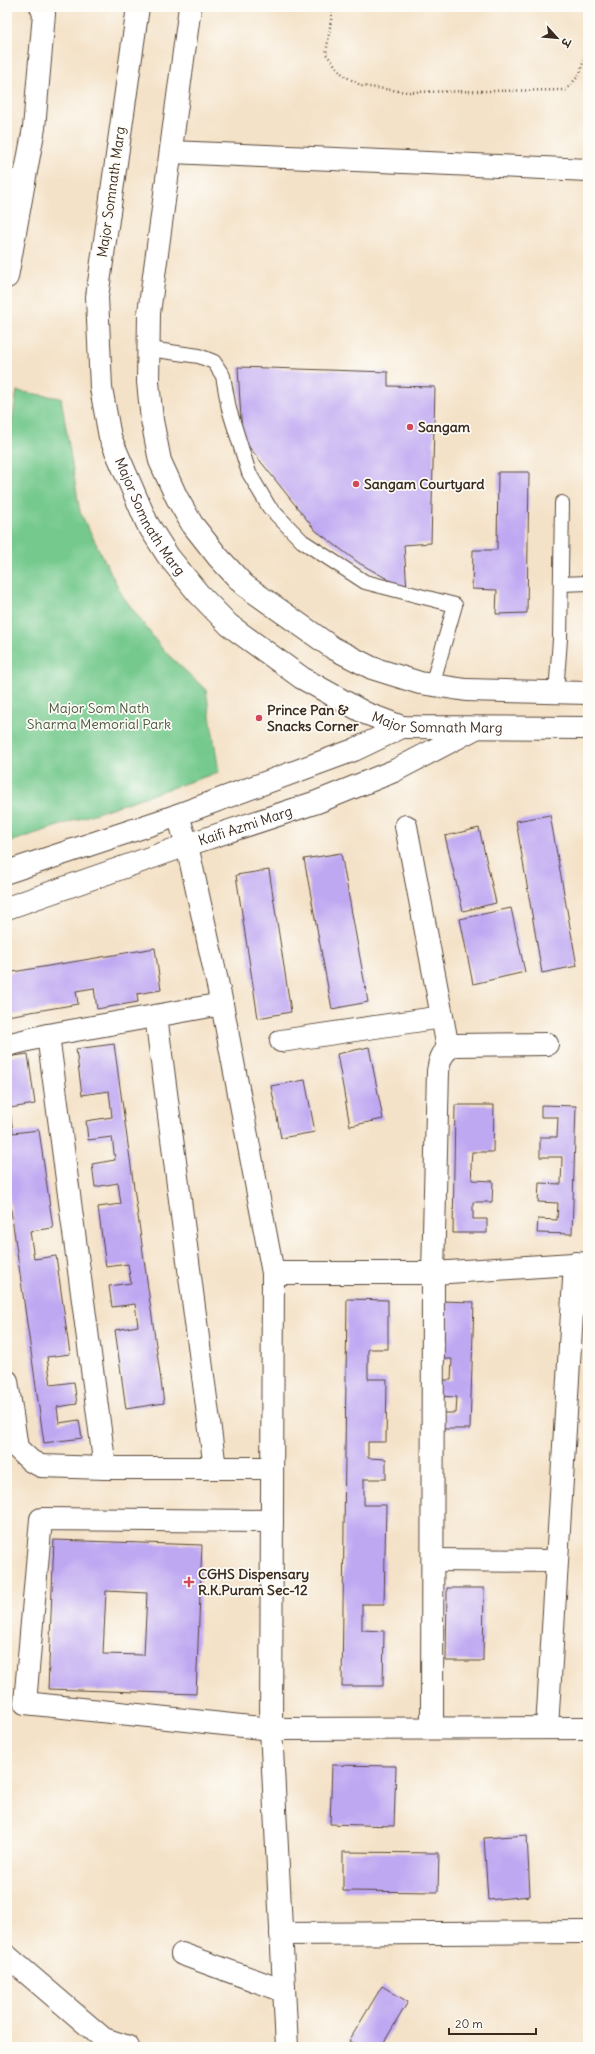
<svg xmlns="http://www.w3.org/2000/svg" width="595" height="2054" viewBox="0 0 595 2054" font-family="Delius,'Playpen Sans Deva',sans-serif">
<rect width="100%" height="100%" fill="#fdfcf7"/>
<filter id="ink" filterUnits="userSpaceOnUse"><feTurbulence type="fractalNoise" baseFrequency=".025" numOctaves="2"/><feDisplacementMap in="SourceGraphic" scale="8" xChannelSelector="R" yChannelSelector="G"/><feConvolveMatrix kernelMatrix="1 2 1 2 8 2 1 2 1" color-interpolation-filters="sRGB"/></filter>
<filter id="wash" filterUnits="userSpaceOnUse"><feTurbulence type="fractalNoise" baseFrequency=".012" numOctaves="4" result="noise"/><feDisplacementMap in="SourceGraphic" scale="16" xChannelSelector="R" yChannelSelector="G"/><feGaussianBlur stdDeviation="0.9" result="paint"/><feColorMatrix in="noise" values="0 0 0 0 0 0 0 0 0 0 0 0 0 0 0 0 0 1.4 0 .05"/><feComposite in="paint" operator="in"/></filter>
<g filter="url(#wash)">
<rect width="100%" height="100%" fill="#f4e2c8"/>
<path fill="#74c98d" stroke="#587a56" d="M17,391L61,398L80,512L122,595L163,650L206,690L219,772L7,843V451Z"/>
<g id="blocks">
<g fill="#bfa8f2" fill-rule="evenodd">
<path d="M238,367L388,372V386L435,387L431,543L404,545L407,590L359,563L315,530L242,438Z"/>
<path d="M498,472H529L527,613L496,614L497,590L472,589L473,550H497Z"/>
<path d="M550,815L577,966L542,973L516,821Z"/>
<path d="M479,828L496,903L463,911L445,836Z"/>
<path d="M341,853L368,1002L332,1009L304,859Z"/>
<path d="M269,870L291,1012L258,1018L236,875Z"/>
<path d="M511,908L525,972L473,984L460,919Z"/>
<path d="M155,948L161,990L137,994L138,1002L97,1009L94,988L76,991L78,1004L7,1016V973Z"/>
<path d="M114,1044L164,1403L126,1409L115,1330L138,1326L135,1304L112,1307L109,1286L131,1283L128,1264L106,1267L98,1207L121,1204L118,1183L95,1187L92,1164L115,1160L112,1137L88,1140L86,1121L112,1117L109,1091L82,1095L76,1049Z"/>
<path d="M369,1047L383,1119L350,1126L337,1054Z"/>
<path d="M28,1054L35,1104L10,1108L13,1133L39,1130L53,1228L30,1231L34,1259L56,1256L70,1354L47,1357L51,1385L74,1382L77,1404L57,1407L59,1423L79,1420L82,1438L44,1443L7,1182V1057Z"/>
<path d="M305,1080L315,1132L281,1138L271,1086Z"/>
<path d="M455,1105H494L493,1152H472L471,1165L472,1180L493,1181L492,1202H473V1219H487V1233H453Z"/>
<path d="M541,1105L576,1106L572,1234L537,1233L538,1219L557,1220L558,1203L538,1202L539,1183L561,1184L562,1157H540V1137H557L558,1117H541Z"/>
<path d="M347,1299L388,1300V1349H368V1379H387L386,1442H368V1458L386,1459V1479H364V1505H386L384,1604H362V1630L384,1631L383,1686H342Z"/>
<path d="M440,1301L474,1302L470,1429H436L437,1413H456L457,1397L437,1396L438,1380H451L452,1359H438Z"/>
<path d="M54,1540L202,1545L196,1694L48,1689ZM106,1591L147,1593L144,1655L103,1654Z"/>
<path d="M447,1588H484L483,1661H446Z"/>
<path d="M332,1765L396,1766L394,1826L330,1824Z"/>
<path d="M527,1835L530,1896L488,1900L484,1838Z"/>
<path d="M343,1852L439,1853L438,1892L343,1891Z"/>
<path d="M382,1986L408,2002L381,2047H359L349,2041Z"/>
<path d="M588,2038V2047H583Z"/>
</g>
</g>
</g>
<g filter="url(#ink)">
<use href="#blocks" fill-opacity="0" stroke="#574638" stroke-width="1"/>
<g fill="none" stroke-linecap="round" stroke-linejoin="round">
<defs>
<g id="service">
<path d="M149,349L199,356L214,362L223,376L229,409L249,473L269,507L302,541L365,582L455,605L432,685"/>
<path d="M561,584L588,583"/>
<path d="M556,693L560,639L562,503"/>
</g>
<g id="minor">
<path d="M171,152L588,170"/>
<path d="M7,180L24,182L7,277"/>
<path d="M24,182L34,128L44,14L41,7"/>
<path d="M178,815L187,845L222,1004L273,1273L271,1729L287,2047"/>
<path d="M406,826L448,1048"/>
<path d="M156,1016L215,1468"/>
<path d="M48,1035L105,1468"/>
<path d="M281,1041L442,1017"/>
<path d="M7,1045L48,1035L222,1004"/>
<path d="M273,1273H433L588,1263"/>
<path d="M7,1381L17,1448L31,1461L41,1466L105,1468H272"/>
<path d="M272,1521L41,1519L25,1703L271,1729L588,1728"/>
<path d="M433,1560L557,1561"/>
<path d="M432,1728L433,1273L438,1071C440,1058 443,1050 455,1045L547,1044"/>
<path d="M547,1728L575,1263"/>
<path d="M281,1934L588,1932"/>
<path d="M182,1954L284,1991"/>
<path d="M7,1956L104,2039L128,2047"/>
</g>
<g id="tertiary">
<path id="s1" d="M138,7L97,297L101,388L110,437L147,523L168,556L198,593L229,625L302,678L365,713L402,727L588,728"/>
<path d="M190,7L149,313L148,382L152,420L160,461L177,498L192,524L218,557L244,585L333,648L372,668L420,683L466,690L588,693"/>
<path d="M7,872L164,820L354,750L402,727"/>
<path id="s2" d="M7,908L187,845L317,802L394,771L474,729"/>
</g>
</defs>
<use href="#service" stroke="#574638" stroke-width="16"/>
<use href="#minor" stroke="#574638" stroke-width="24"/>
<use href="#tertiary" stroke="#574638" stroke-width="24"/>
<path stroke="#574638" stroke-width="2.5" stroke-dasharray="1 3" stroke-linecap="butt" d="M333,7L326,54L343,75L362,86L407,92L566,90L580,74L588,45"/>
<use href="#service" stroke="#fff" stroke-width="14"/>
<use href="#minor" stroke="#fff" stroke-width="22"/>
<use href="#tertiary" stroke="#fff" stroke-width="22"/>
</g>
</g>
<g fill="#d1495b" stroke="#fdfcf7" stroke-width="1.5">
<circle cx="410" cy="427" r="4"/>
<circle cx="356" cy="484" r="4"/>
<circle cx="259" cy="718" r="4"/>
<path d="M187 1576h4v4h4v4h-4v4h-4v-4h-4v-4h4z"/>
</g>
<g text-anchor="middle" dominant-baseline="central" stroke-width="3.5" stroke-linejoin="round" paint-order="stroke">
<g font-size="14" fill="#3b2a1e" stroke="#fdfcf7">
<text transform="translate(111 192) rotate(-82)">Major Somnath Marg</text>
<text stroke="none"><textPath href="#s1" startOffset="523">Major Somnath Marg</textPath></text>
<text stroke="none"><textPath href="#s1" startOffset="895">Major Somnath Marg</textPath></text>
<text stroke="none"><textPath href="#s2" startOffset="252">Kaifi Azmi Marg</textPath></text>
</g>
<g font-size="14" font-weight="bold" fill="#3b2a1e" stroke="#fdfcf7" text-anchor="start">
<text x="418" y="427">Sangam</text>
<text x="364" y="484">Sangam Courtyard</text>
<text x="267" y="710">Prince Pan &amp;<tspan x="267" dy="16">Snacks Corner</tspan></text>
<text x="198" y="1574">CGHS Dispensary<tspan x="198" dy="16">R.K.Puram Sec-12</tspan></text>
</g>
<g font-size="14" fill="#4c5a3f" stroke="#fdfcf7">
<text x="99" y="708">Major Som Nath<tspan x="99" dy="16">Sharma Memorial Park</tspan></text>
</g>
</g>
<rect width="595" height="2054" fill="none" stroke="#fdfcf7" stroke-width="24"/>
<g transform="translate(557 38) rotate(117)" stroke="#fdfcf7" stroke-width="3" paint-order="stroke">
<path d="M0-3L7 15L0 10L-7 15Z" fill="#3b2a1e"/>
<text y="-6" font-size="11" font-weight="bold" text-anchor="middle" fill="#3b2a1e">उ</text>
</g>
<path d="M449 2028v6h87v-6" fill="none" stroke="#3b2a1e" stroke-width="2"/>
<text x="455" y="2028" font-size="12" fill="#3b2a1e" stroke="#fdfcf7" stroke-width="3" paint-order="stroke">20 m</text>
</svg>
